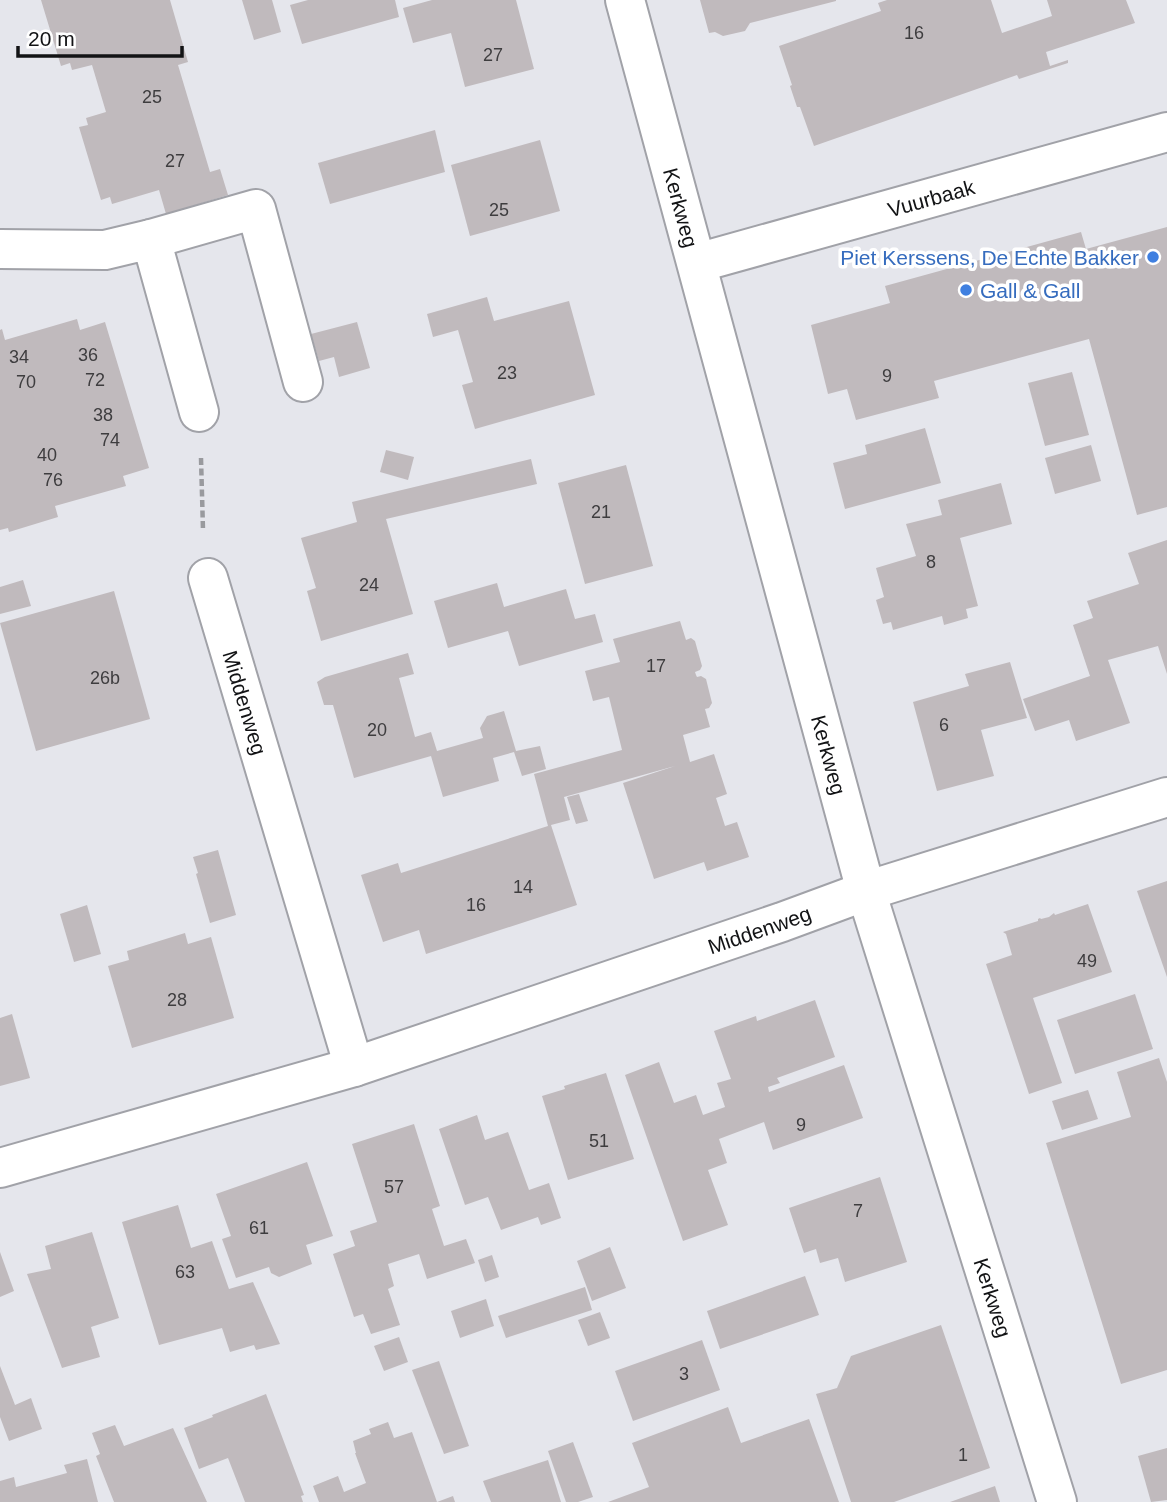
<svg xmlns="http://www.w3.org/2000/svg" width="1167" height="1502" viewBox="0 0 1167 1502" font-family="Arial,sans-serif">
<rect width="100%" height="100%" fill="#e5e6ec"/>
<g fill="#c0babd">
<path d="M41,0H170L188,62L178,65L210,172L220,169L228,195L166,214L159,190L112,204L110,197L101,200L79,127L88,125L86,118L106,112L92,65L72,70L70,63L61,66Z"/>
<path d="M242,0H272L281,32L254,40Z"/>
<path d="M308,0H395L399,17L302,44L290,5Z"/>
<path d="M432,0H516L534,69L465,87L451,33L413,43L403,8Z"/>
<path d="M700,0H836V1L750,23L745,31L723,36L715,32L709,33Z"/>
<path d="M887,0H991L1002,33L1052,16L1047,0H1126L1135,23L1046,52L1050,66L1068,60V63L1019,79L1017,75L814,146L800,107H797L790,86L792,85L779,46L881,11L878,3Z"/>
<path d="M435,130L445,172L330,204L318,163Z"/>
<path d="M540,140L560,211L470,236L451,165Z"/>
<path d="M1167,227V507L1137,515L1089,339L934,381L939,398L856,420L847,389L828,394L811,325L890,303L885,286L1081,232L1086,249Z"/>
<path d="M487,297L494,321L569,301L595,395L475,429L462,385L473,382L458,330L433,337L427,314Z"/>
<path d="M77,319L80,330L105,322L149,468L123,476L126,486L55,506L58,517L9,532L8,528L0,530V330L2,329L5,340Z"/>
<path d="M357,322L370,368L339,377L334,357L319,361L311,334Z"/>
<path d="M1072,372L1089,435L1045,446L1028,383Z"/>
<path d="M925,428L941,483L845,509L833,463L867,454L865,445Z"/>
<path d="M1091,445L1101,481L1055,494L1045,458Z"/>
<path d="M386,450L414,457L408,480L380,472Z"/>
<path d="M531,459L537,484L386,519L413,614L321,641L307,591L316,588L301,538L357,522L352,502Z"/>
<path d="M626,465L653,566L585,584L558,483Z"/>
<path d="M1001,483L1012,524L960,538L978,606L966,609L968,618L944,625L942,616L893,630L891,622L883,624L876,600L884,597L876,568L916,556L906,524L942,515L938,500Z"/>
<path d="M1167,540V674L1158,646L1108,660L1130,723L1076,741L1069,720L1035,731L1023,699L1090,676L1073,625L1093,618L1087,601L1139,584L1128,553Z"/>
<path d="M23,580L31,606L0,614V587Z"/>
<path d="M497,583L504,607L566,589L575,619L595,614L603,642L519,666L508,631L448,648L434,601Z"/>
<path d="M114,591L150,719L36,751L0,623Z"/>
<path d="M680,621L686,640L691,638L695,641L702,666L700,670L695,672L696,675L697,677L701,676L706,679L712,703L709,708L705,709L710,727L683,735L690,762L714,754L727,794L716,798L725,826L737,822L749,857L707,871L704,862L654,879L623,783L675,766L564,797L570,820L551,825L577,905L426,954L419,930L383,942L361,875L398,863L401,873L548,826L534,774L622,750L609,697L593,701L585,671L620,662L613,639Z"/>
<path d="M408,653L414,674L399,678L415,737L431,732L437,751L483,738L480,728L487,716L504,711L516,751L540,746L546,769L522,776L514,752L493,758L499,781L443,797L431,756L354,778L333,705H324L317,682L325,677Z"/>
<path d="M1010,662L1027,718L981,730L994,776L937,791L913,702L969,686L965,674Z"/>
<path d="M579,794L588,821L576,824L567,797Z"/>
<path d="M218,850L236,915L210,923L196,874L198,873L193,857Z"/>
<path d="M1167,881V977L1137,891Z"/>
<path d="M1088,904L1112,972L1033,998L1062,1083L1029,1094L986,964L1012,955L1006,934L1003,932L1038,921V919L1040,918L1041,919L1049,917L1054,913L1055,915Z"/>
<path d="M87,905L101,954L74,962L60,914Z"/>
<path d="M185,933L188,944L211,937L234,1018L132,1048L108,966L129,960L127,951Z"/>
<path d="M1135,994L1153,1049L1075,1074L1057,1020Z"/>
<path d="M815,1000L835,1057L777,1078L780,1083L768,1087L769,1092L844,1065L863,1118L773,1150L764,1122L719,1139L727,1163L708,1170L728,1225L683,1241L625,1075L659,1062L674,1103L696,1095L703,1115L725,1107L717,1083L731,1079L714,1031L756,1016L757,1021Z"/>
<path d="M12,1014L30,1078L0,1086V1018Z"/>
<path d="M1159,1058L1167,1082V1370L1121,1384L1046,1143L1131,1117L1117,1072Z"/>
<path d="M606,1073L634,1159L568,1180L542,1096L565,1089L564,1086Z"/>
<path d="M1088,1090L1098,1119L1062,1130L1052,1101Z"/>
<path d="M477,1115L485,1140L508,1132L529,1190L549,1183L561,1218L541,1225L538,1217L501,1230L488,1197L465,1205L439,1129Z"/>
<path d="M414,1124L440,1206L432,1209L444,1246L466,1239L475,1263L427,1279L419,1254L388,1264L394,1286L388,1289L400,1325L371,1334L363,1314L354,1317L333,1254L355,1246L350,1231L377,1222L352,1144Z"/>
<path d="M307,1162L333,1236L306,1245L312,1264L279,1277L271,1273L269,1267L236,1278L222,1239L231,1236L216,1194Z"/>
<path d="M880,1177L907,1262L845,1282L838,1258L820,1263L816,1249L804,1253L789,1208Z"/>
<path d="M178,1205L191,1248L212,1241L229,1289L253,1282L280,1344L256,1350L254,1345L230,1352L222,1328L159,1345L122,1222Z"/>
<path d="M92,1232L119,1318L91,1327L100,1357L62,1368L27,1274L51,1269L45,1246Z"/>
<path d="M610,1247L626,1288L592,1301L577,1261Z"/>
<path d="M0,1252L14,1291L0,1297Z"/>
<path d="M492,1255L499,1277L485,1282L478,1260Z"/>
<path d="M805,1276L819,1315L720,1349L707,1311Z"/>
<path d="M585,1287L592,1310L506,1338L498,1316Z"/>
<path d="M486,1299L494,1326L460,1338L451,1311Z"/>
<path d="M600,1312L610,1338L588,1346L578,1320Z"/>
<path d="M941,1325L990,1468L894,1502H851L816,1394L837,1388L851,1356Z"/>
<path d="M399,1337L408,1362L384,1371L374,1346Z"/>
<path d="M702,1340L720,1390L633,1421L615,1371Z"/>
<path d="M439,1361L469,1446L444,1454L412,1370Z"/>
<path d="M0,1366L15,1405L31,1398L42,1429L9,1441L0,1417Z"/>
<path d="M266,1394L304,1495L301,1496L303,1502H245L228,1458L199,1469L184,1428L213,1417L212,1415Z"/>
<path d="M728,1407L741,1443L809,1419L839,1502H608L649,1487L632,1443Z"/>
<path d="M388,1422L394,1438L412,1432L437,1502L453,1496L455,1502H319L313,1486L338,1476L344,1492L366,1483L355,1453H356L353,1441L371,1434L369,1429Z"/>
<path d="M115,1425L124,1446L173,1428L207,1502H114L96,1456L100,1454L92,1433Z"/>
<path d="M573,1442L593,1497L578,1502H566L548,1451Z"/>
<path d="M1167,1448V1500L1151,1502L1138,1456Z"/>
<path d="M87,1459L98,1502H0V1481L14,1477L16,1487L67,1473L64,1465Z"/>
<path d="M548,1460L561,1502H491L483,1481Z"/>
<path d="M995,1486L1000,1502H950Z"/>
</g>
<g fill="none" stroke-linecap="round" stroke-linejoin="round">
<defs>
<g id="minor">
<path id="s1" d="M625,0L866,891L1057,1502"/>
<path d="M151,239L256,209L303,382"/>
<path d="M0,249L105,250L151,239L199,412"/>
<path id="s2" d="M697,263L1167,132"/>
<path id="s3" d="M208,578L354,1067"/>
<path id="s4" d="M0,1168L354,1067L782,922L866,891L1167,797"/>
</g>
</defs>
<use href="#minor" stroke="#a1a2a8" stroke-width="42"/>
<path stroke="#999a9e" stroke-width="4.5" stroke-dasharray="7 3.5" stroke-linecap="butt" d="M201,458L203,530"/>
<use href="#minor" stroke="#fff" stroke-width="38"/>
</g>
<g fill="#3f7fe0" stroke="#fff" stroke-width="2.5">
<circle cx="1153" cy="257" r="7"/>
<circle cx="966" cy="290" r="7"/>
</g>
<g text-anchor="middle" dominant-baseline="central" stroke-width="7" stroke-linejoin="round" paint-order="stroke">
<g font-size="18" fill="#3e3d3f">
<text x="914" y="33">16</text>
<text x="493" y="55">27</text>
<text x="152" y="97">25</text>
<text x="175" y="161">27</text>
<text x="499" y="210">25</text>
<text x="88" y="355">36</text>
<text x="19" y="357">34</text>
<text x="507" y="373">23</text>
<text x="887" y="376">9</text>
<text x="95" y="380">72</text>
<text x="26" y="382">70</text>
<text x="103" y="415">38</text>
<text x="110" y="440">74</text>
<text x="47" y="455">40</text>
<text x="53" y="480">76</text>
<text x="601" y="512">21</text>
<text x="931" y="562">8</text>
<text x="369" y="585">24</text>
<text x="656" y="666">17</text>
<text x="105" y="678">26b</text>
<text x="944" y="725">6</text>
<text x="377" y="730">20</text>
<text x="523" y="887">14</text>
<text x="476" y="905">16</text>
<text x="1087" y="961">49</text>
<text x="177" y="1000">28</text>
<text x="801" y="1125">9</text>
<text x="599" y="1141">51</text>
<text x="394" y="1187">57</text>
<text x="858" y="1211">7</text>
<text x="259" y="1228">61</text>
<text x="185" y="1272">63</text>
<text x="684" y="1374">3</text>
<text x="963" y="1455">1</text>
</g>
<g font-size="21" fill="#121315" stroke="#fff">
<text stroke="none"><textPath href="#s2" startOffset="243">Vuurbaak</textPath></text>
<text stroke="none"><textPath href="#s1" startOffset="215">Kerkweg</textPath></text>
<text stroke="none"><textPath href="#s3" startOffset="130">Middenweg</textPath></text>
<text stroke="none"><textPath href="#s1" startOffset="782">Kerkweg</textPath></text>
<text stroke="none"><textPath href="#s4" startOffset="796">Middenweg</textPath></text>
<text stroke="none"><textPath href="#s1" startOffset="1349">Kerkweg</textPath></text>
</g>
<g font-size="21" fill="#366cbe" stroke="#fff" text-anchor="end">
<text x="1139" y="257">Piet Kerssens, De Echte Bakker</text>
<text x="980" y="290" text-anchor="start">Gall &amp; Gall</text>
</g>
</g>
<path d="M18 46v10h164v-10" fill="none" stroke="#121315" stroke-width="3.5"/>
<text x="28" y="46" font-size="21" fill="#121315" stroke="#ffffff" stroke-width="5" paint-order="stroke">20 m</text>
</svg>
